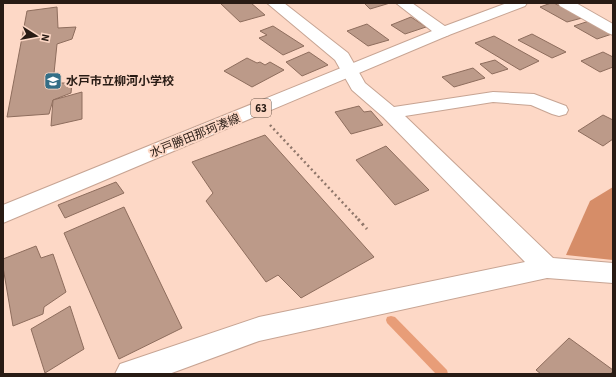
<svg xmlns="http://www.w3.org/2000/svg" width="616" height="377" viewBox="0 0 616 377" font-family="'Source Sans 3','Noto Sans JP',sans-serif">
<rect width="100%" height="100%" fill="#fdd8c6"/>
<path fill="#d68d68" d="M613,187V260L566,255L590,201Z"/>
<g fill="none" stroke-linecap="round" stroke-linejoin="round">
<path fill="#e89d78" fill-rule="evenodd" d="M391,316L395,317L447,370L448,374H436L387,323L386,320L387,317Z"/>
</g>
<g fill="#bc9a89" stroke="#8e6d5d">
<path d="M220,3H251L265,15L240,22Z"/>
<path d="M364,3H390L370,9Z"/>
<path d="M551,3H554L582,18L567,22L540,7Z"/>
<path d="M57,7L58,28L76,27L72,39L57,44L53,83H72L71,93L53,100L49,114L7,117L27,11Z"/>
<path d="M411,17L426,27L405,34L391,25Z"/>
<path d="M589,21L612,34L597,39L574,26Z"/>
<path d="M367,24L389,40L368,46L347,31Z"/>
<path d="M273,26L304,46L283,55L259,38L267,35L260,31Z"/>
<path d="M532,34L566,52L552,58L518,40Z"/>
<path d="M494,36L539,61L520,70L475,43Z"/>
<path d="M309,52L328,65L302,76L286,62Z"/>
<path d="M603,52L613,57V67L600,72L581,61Z"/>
<path d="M247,58L257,63L260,62L265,65L270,62L284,70L252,87L224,71Z"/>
<path d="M495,60L508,69L492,74L480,64Z"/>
<path d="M473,68L485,78L454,87L442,77Z"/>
<path d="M82,92V119L51,126L53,100Z"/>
<path d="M359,106L364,112L371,111L383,125L351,134L335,112Z"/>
<path d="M603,115L613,120V139L603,146L578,131Z"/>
<path d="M265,135L374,257L301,298L278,275L266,282L206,201L213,193L192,162Z"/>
<path d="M386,146L429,190L395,205L356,160Z"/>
<path d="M116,182L124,193L65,218L58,205Z"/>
<path d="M124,207L182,328L119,359L64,233Z"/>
<path d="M36,246L41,258L53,254L66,292L44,307L43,314L13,326L3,267V259Z"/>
<path d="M70,306L84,349L45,373L31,329Z"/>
<path d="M569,338L613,370V371L610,374H541L536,370Z"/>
</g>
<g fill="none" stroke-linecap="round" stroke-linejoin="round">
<defs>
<g id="minor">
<path d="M267,3H284L348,53L365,83L394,107L493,92L534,94L566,106L568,110L566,114L559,116L552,114L531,105L493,102L405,116L553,258L613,263V283L547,278L259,341L169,374H115L120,364L259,317L525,262L383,117L352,90L335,60Z"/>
<path d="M396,3H412L449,29L451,32L449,35L443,37L437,35Z"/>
<path d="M558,3H576L613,24V35L608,33L560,6Z"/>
</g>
<path id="major" d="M507,3H527L525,6L449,35L3,223V205L437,29Z"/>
</defs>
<use href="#minor" stroke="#c7a493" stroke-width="2"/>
<use href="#major" stroke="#c7a493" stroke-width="2"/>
<path stroke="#8f766a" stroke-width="2.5" stroke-dasharray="2 3" stroke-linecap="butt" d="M270,125L359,220"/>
<path stroke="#8f766a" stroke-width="3" stroke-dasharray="2.5 3.5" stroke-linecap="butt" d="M358,219L367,229"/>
<use href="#minor" fill="#fff" fill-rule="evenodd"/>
<use href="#major" fill="#fff" fill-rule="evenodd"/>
</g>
<defs>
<symbol id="school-square" viewBox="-11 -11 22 22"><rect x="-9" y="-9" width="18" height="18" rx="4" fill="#336e86" stroke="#fdd8c6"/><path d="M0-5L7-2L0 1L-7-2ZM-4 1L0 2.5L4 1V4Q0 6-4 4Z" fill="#fff"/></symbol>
</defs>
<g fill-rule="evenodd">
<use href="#school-square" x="43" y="71" width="20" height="20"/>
</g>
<g text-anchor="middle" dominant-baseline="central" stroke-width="4" stroke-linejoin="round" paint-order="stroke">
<rect fill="#fdd8c6" stroke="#685449" stroke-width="1" x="251" y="99" width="20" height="18" rx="3"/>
<g font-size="11" font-weight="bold" fill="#281b14">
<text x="261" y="108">63</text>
</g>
<g font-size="12" font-weight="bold" fill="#281b14" stroke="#fdd8c6" text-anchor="start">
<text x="66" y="81">水戸市立柳河小学校</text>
</g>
<g font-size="12" fill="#281b14" stroke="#fdd8c6">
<text transform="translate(195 136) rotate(-22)">水戸勝田那珂湊線</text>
</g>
</g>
<rect width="616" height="377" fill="none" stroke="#281b14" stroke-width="8"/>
<g transform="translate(36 36) rotate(101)" stroke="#fdd8c6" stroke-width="3" paint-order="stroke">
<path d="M0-3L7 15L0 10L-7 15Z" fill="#281b14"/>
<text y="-6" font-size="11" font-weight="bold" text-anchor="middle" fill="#281b14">N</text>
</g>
</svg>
